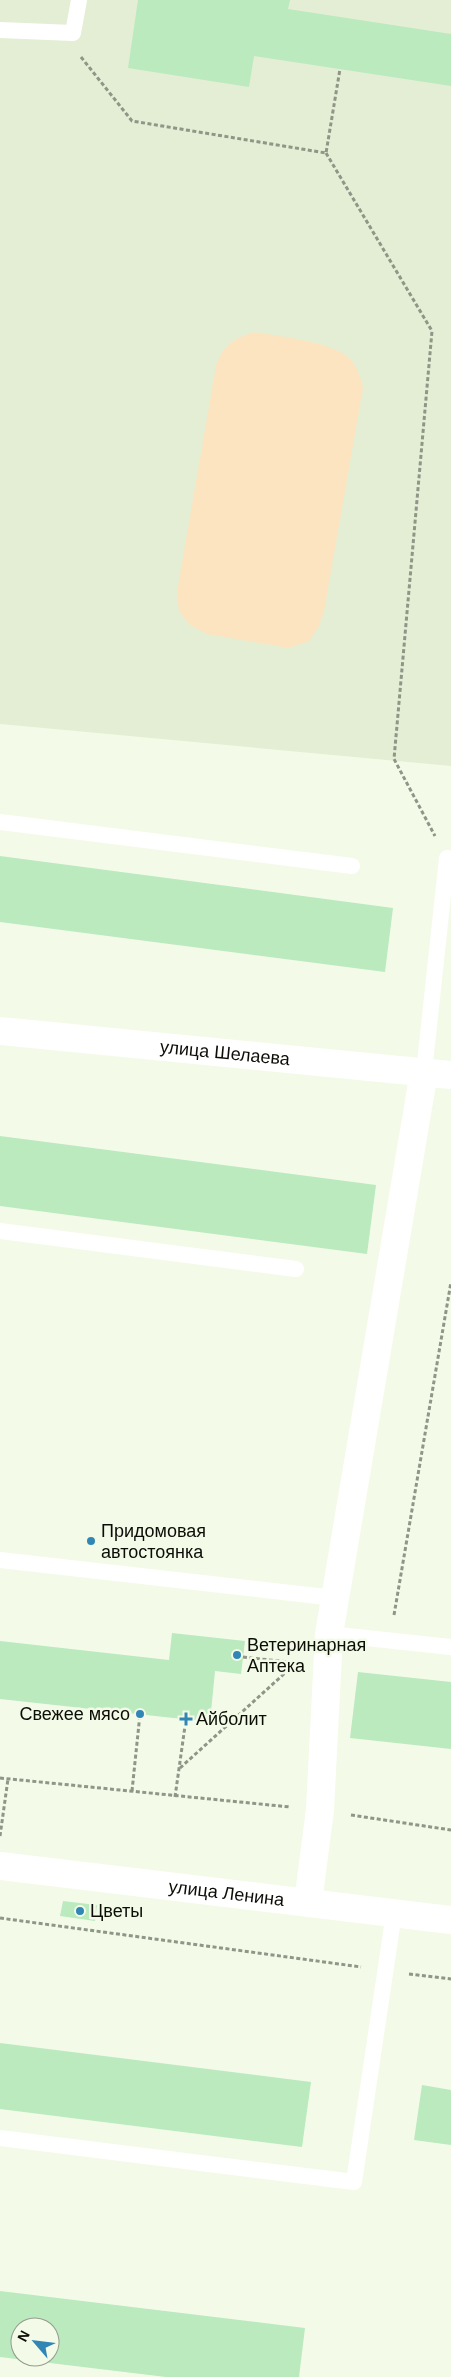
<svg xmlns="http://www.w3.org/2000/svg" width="451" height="2377" viewBox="0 0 451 2377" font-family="Helvetica,sans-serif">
<rect width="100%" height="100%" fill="#f3fbe8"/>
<path fill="#e4eed5" d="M0,0H451V766L0,724Z"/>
<path fill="#fbe4bf" d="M255,332C281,337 328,341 348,357C357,365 360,376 363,388L324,611L319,626L309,641L288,648L207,634L190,625L179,611L177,592L216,366C224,344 234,338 255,332Z"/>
<g fill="#baeabe" fill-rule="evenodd">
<path d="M138,0H290L288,9L451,34V86L254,56L249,87L128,68Z"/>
<path d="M0,856L393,908L385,972L0,922Z"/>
<path d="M0,1136L376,1185L367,1254L0,1206Z"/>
<path d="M172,1633L245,1641L241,1674L215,1671L210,1722L0,1699V1641L169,1660Z"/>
<path d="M358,1672L451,1682V1749L350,1738Z"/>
<path d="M63,1901L97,1905L95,1921L60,1916Z"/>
<path d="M0,2043L311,2082L302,2147L0,2109Z"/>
<path d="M422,2085L451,2090V2145L414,2140Z"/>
<path d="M0,2291L305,2328L299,2377H166L0,2357ZM20,2327H50V2357H20Z"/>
</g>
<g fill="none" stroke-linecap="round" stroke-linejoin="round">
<g stroke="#8f9587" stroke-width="3" stroke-dasharray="4 2.5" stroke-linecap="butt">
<path d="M81,57L132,121L326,153L340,69"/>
<path d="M326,153L432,331L394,759L435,836"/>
<path d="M394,1615L451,1282"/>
<path d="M243,1657L297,1663"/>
<path d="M180,1768L295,1664"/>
<path d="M0,1778L290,1807"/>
<path d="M132,1791L140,1714"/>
<path d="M175,1797L186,1719"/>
<path d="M351,1815L451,1830"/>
<path d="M0,1836L8,1779"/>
<path d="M0,1918L361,1967"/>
<path d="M409,1974L451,1979"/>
</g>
<g stroke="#fff" stroke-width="16">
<path d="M0,30L73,33L79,0"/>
<path d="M0,822L352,866"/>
<path d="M424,1072L447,858"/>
<path d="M0,1231L296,1269"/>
<path d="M0,1560L335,1598"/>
<path d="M329,1634L451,1647"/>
<path d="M0,2138L354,2182L394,1913"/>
</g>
<g stroke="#fff" stroke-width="28">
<path id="s1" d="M0,1031L451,1075"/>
<path d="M308,1902L320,1810L329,1634L424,1072"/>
</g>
<path stroke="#fff" stroke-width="28" id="s2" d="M0,1866L451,1920"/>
</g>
<g fill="#3186b5" stroke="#f3fbe8" stroke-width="2">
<circle cx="91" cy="1541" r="5"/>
<circle cx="237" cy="1655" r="5"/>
<circle cx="140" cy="1714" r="5"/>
<path d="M183.5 1711.5h5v5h5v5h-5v5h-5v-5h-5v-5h5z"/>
<circle cx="80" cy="1911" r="5"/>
</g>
<g text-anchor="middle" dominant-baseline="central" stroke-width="5" stroke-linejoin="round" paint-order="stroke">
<g font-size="18" fill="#0b0d07" stroke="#f3fbe8">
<text stroke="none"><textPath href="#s1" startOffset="226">улица Шелаева</textPath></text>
<text stroke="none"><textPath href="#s2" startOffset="228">улица Ленина</textPath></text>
</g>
<g font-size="18" fill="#0b0d07" stroke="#f3fbe8" text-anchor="start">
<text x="101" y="1531">Придомовая<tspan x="101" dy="21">автостоянка</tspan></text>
<text x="247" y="1645">Ветеринарная<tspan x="247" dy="21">Аптека</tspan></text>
<text x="130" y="1714" text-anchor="end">Свежее мясо</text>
<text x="196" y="1719">Айболит</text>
<text x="90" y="1911">Цветы</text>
</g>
</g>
<g transform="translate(35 2342) rotate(298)"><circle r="24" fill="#f3fbe8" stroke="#969c8e"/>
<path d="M0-4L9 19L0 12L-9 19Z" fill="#3186b5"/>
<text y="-8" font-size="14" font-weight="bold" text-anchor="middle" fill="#0b0d07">N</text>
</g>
</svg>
